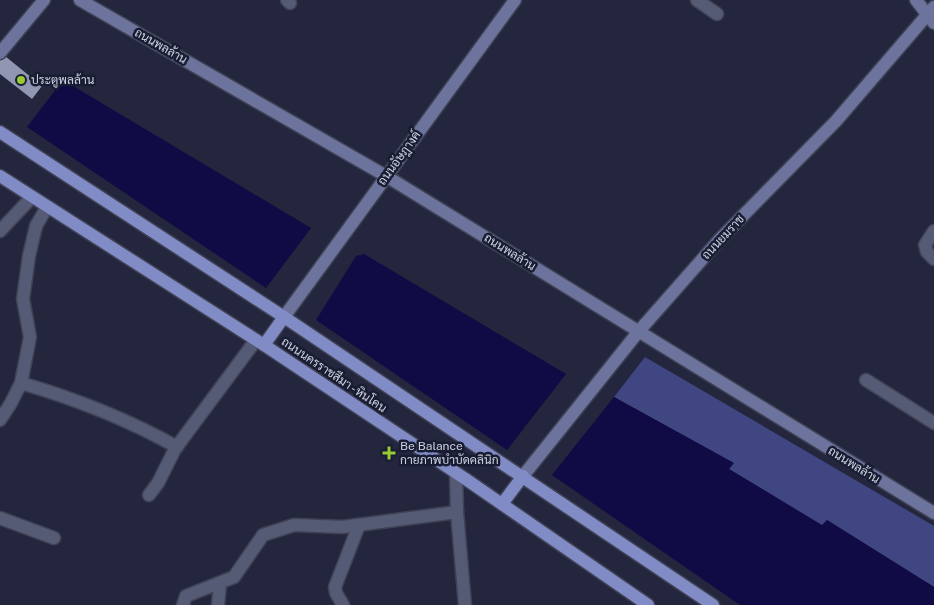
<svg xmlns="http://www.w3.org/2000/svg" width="934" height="605" viewBox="0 0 934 605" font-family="'Public Sans',Sarabun,sans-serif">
<rect width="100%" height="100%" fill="#23263d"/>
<path fill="#3f4682" d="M645,357L934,526V587L827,520L822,526L729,469L733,463L614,397Z"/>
<g fill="#100a45">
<path d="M63,80L311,228L266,288L27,127Z"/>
<path d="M364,254L566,374L507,450L316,320L356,256Z"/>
<path d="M614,397L734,463L729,469L822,525L827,520L934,587V605H740L552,475Z"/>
</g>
<path fill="#9197b3" d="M0,52L42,86L32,99L0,74Z"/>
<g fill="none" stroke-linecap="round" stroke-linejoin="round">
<defs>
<g id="street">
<path d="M287,0L290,3"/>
<path d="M697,0L717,14"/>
<path d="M0,231L32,197"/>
<path d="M934,231L925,245L927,252L934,259"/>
<path d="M866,380L934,423"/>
<path d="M21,383C76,399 127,419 177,447"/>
<path d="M0,420L11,403L21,383L23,373L30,337L23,299L29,256L36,226L47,207"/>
<path d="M456,473L457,512L465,605"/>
<path d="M149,495L158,483L175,449L256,340"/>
<path d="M0,518L54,538"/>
<path d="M183,605L186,596L234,577L263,535L294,525L342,527L457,512"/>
<path d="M218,605L220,584"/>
<path d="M343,605L336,593L335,587L359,525"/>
</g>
<g id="secondary">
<path d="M80,0L386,176L934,513"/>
<path d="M916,0L934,23"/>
<path d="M0,53L44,0"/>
<path d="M284,317L515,0"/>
<path d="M523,476L639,331L720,239L836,121L934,7"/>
</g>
<g id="primary">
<path d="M0,132L284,317L713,605"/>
<path d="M0,176L264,345L467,480L648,605"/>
<path d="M264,345L284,317"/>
<path d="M502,504L523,476"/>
</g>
</defs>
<use href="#street" stroke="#3f4254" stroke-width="15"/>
<use href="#secondary" stroke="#3f4254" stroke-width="15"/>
<use href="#primary" stroke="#3f4254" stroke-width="15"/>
<use href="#street" stroke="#565b75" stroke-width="12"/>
<use href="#secondary" stroke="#6c739d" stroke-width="12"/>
<use href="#primary" stroke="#818bc5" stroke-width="12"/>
</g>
<g fill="#99cb35" stroke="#191d33" stroke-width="2">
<circle cx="21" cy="80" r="5"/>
<path d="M386.5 445.5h5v5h5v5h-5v5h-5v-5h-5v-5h5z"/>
</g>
<g text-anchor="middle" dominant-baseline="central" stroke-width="5" stroke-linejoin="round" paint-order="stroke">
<g font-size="12" fill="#cfd2e1" stroke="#191d33">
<text transform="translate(161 46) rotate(30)">ถนนพลล้าน</text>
<text transform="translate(399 158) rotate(-54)">ถนนอัษฎางค์</text>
<text transform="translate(723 237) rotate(-47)">ถนนยมราช</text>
<text transform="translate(510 252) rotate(32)">ถนนพลล้าน</text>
<text transform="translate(334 375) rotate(34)">ถนนนครราชสีมา - หินโคน</text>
<text transform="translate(854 465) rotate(32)">ถนนพลล้าน</text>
</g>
<g font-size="12" fill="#cfd2e1" stroke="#191d33" text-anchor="start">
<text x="31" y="80">ประตูพลล้าน</text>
<text x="400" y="446">Be Balance<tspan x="400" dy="14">กายภาพบำบัดคลินิก</tspan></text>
</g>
</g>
</svg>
